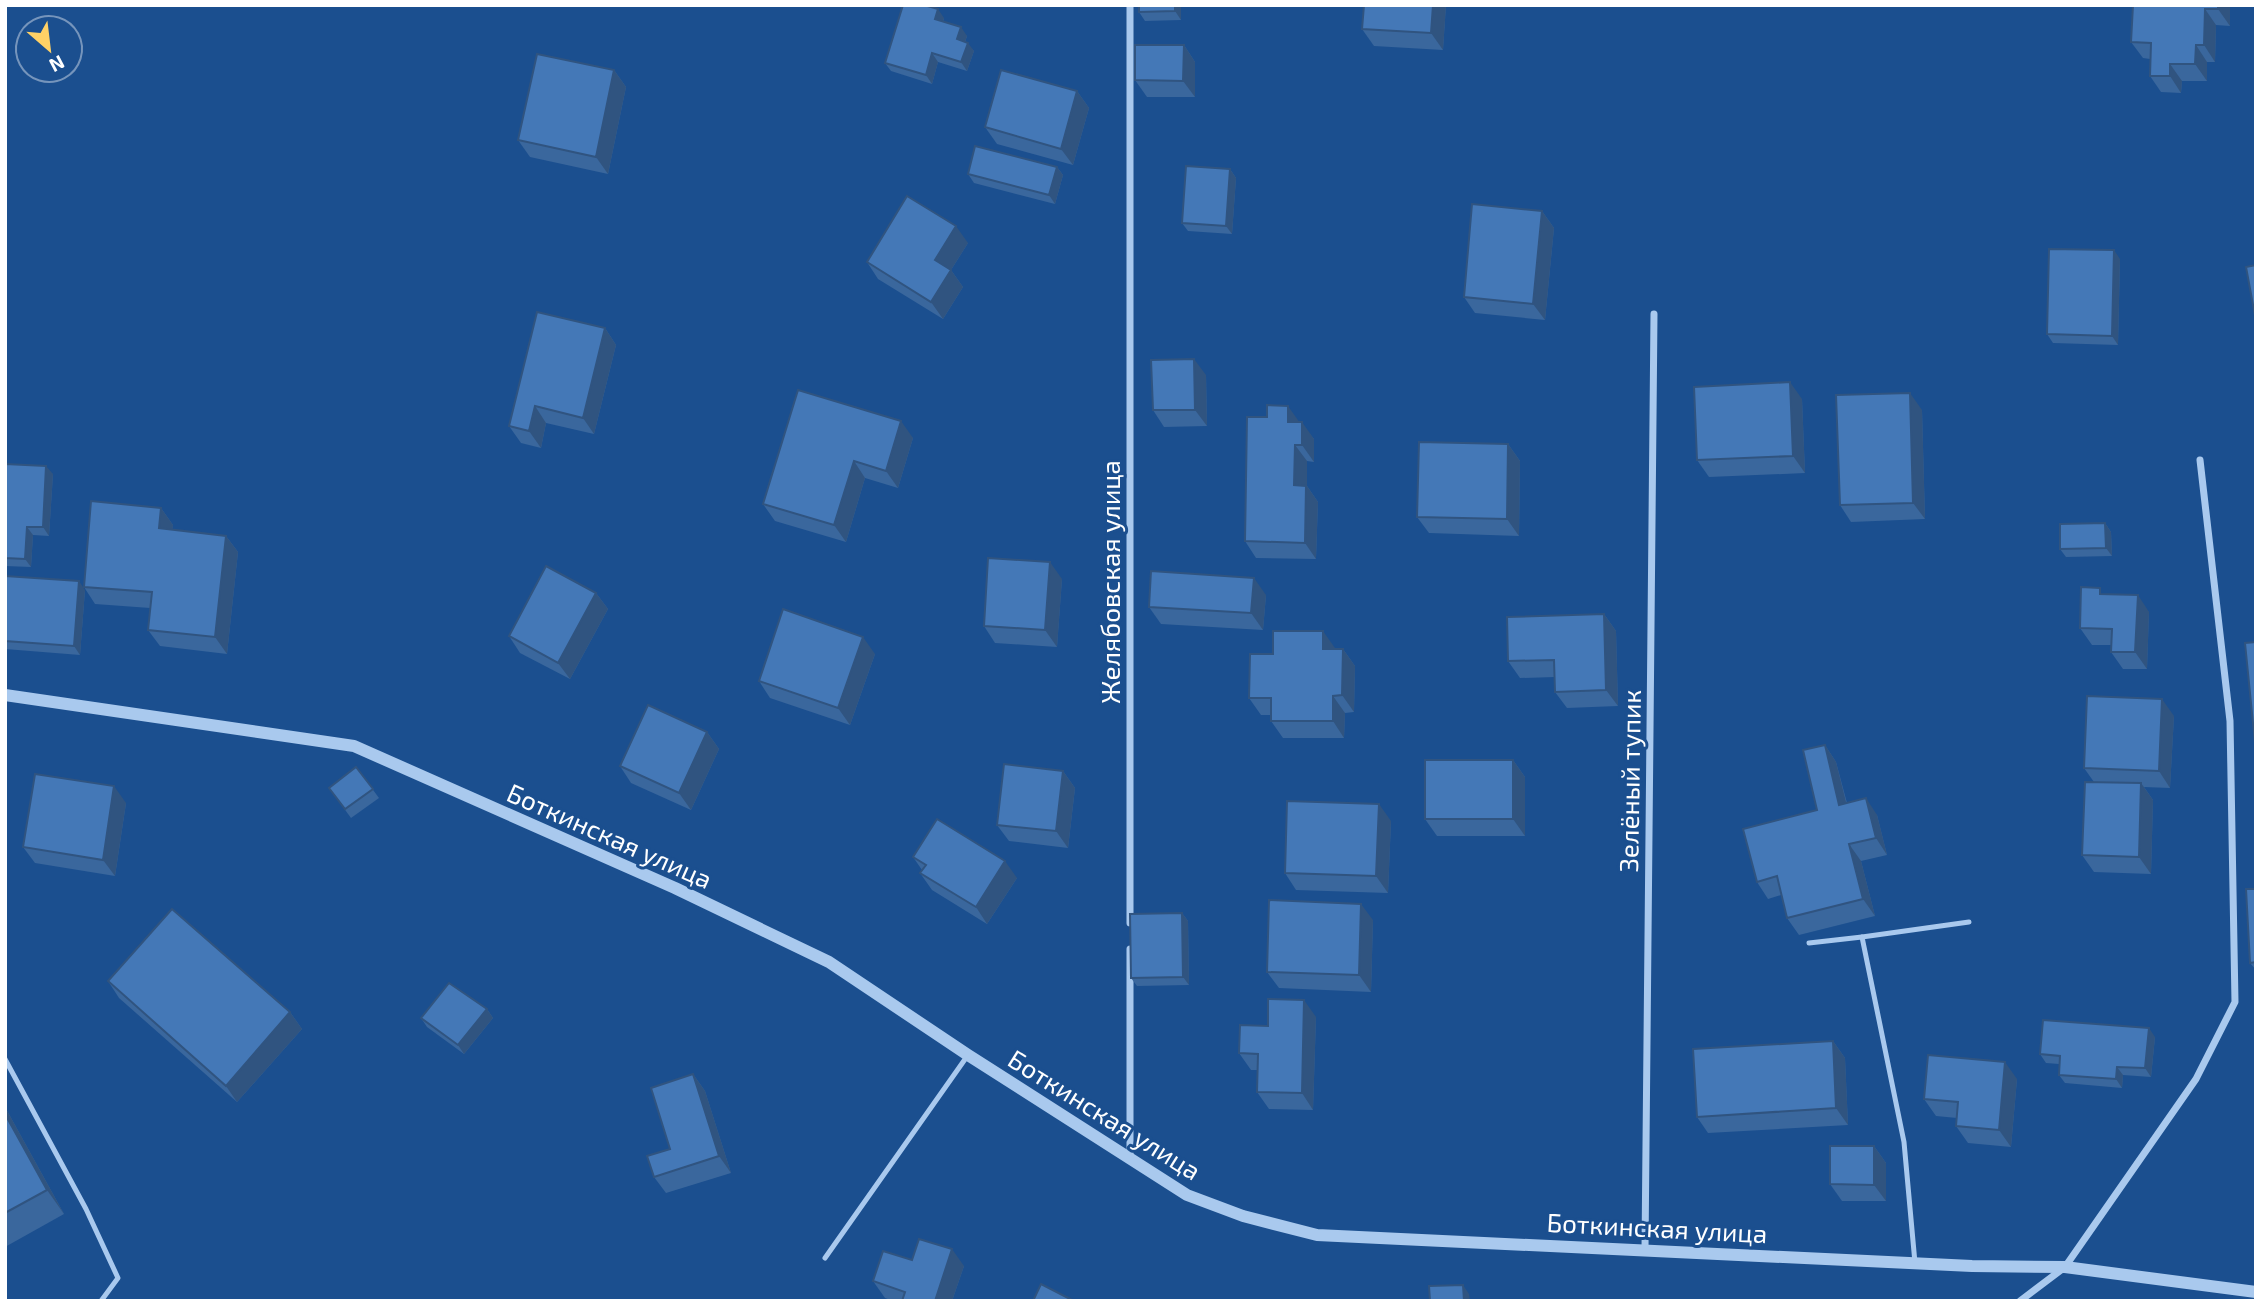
<svg xmlns="http://www.w3.org/2000/svg" width="2261" height="1306" viewBox="0 0 2261 1306" font-family="'Exo 2',sans-serif">
<rect width="100%" height="100%" fill="#1b4f8f"/>
<g fill="none" stroke-linecap="round" stroke-linejoin="round">
<g stroke="#a9c9ee" stroke-width="5">
<path d="M1809,943L1862,937"/>
<path d="M5,1059L86,1209L118,1278L101,1301"/>
<path d="M825,1258L968,1055"/>
<path d="M1915,1263L1904,1142L1862,937L1969,922"/>
</g>
<g stroke="#a9c9ee" stroke-width="7">
<path d="M1130,5V923"/>
<path d="M1130,949V1158"/>
<path d="M1645,1249L1654,314"/>
<path d="M2020,1301L2065,1267L2196,1079L2235,1002L2230,721L2200,460"/>
</g>
<path stroke="#a9c9ee" stroke-width="12" d="M5,695L354,746L675,888L829,962L968,1055L1187,1195L1243,1216L1317,1235L1972,1266L2065,1267L2256,1292"/>
</g>
<g fill="#3a679d">
<path d="M1139,5H1181V20L1145,21L1139,12Z"/>
<path d="M1364,5H1446L1443,50L1374,46L1362,29Z"/>
<path d="M2133,5H2230V26L2216,25L2215,62H2207V81H2182L2181,93L2161,92L2150,76V59L2143,58L2131,42Z"/>
<path d="M944,18L943,22L967,36L965,42L974,51L967,71L938,62L932,84L891,71L885,63Z"/>
<path d="M1184,45L1195,62V97H1147L1135,80Z"/>
<path d="M614,70L626,87L608,174L530,157L518,140Z"/>
<path d="M1077,91L1089,108L1073,165L997,144L985,127Z"/>
<path d="M1057,167L1063,175L1055,204L974,183L968,174Z"/>
<path d="M1230,169L1236,178L1232,234L1188,231L1182,223Z"/>
<path d="M1542,211L1554,228L1545,320L1475,313L1464,297Z"/>
<path d="M968,243L951,270L963,287L943,319L878,279L867,262Z"/>
<path d="M2120,259L2118,345L2053,343L2047,334Z"/>
<path d="M605,328L616,345L594,434L546,423L541,448L521,443L509,426Z"/>
<path d="M1206,375L1207,426L1164,427L1153,410Z"/>
<path d="M798,390L913,438L898,488L865,478L846,542L775,521L763,504Z"/>
<path d="M1802,399L1805,473L1709,477L1697,460Z"/>
<path d="M1922,410L1925,519L1851,522L1840,505Z"/>
<path d="M1300,422L1314,439V462L1307,461V486L1318,502L1316,559L1256,558L1245,541Z"/>
<path d="M1508,444L1520,461L1519,536L1429,533L1417,517Z"/>
<path d="M5,464L53,474L49,536L33,535L31,567L5,566Z"/>
<path d="M161,508L173,525L172,530L226,536L238,552L227,654L160,646L148,630L150,608L95,604L84,587Z"/>
<path d="M2105,523L2111,532L2112,556L2066,557L2060,549Z"/>
<path d="M5,576L85,590L80,655L5,649Z"/>
<path d="M1062,579L1057,647L995,643L984,626Z"/>
<path d="M596,593L608,609L570,679L520,653L509,636Z"/>
<path d="M2105,594L2149,612L2147,669H2123L2111,652V645H2092L2080,628Z"/>
<path d="M1266,595L1263,630L1161,624L1149,607Z"/>
<path d="M1604,614L1616,631L1618,706L1567,708L1555,692V677L1520,678L1508,661Z"/>
<path d="M1335,648L1343,649L1355,666L1354,712L1345,713L1344,738H1283L1271,721V715H1261L1249,698L1273,654Z"/>
<path d="M875,654L850,725L770,698L759,681Z"/>
<path d="M2174,716L2170,788L2144,787L2153,800L2151,874L2094,872L2082,855L2094,782L2084,768Z"/>
<path d="M707,732L719,749L691,810L631,783L620,766Z"/>
<path d="M1825,745L1836,762L1847,803L1877,815L1887,855L1861,861L1875,916L1799,935L1787,918L1781,895L1768,899L1757,882L1817,810Z"/>
<path d="M1513,760L1525,777V836H1437L1425,819Z"/>
<path d="M356,767L379,798L351,818L329,788Z"/>
<path d="M1063,771L1075,788L1068,848L1009,841L997,825Z"/>
<path d="M126,803L115,876L35,863L23,847Z"/>
<path d="M1391,821L1388,893L1296,890L1285,873Z"/>
<path d="M913,857L1017,878L987,924L932,890L920,873L922,870Z"/>
<path d="M2256,889V970L2250,963Z"/>
<path d="M1182,913L1188,921L1189,985L1137,986L1131,978Z"/>
<path d="M1373,920L1371,992L1279,988L1267,972Z"/>
<path d="M108,981L290,1012L302,1029L237,1102L119,998Z"/>
<path d="M487,1009L493,1018L464,1054L427,1027L421,1018Z"/>
<path d="M1316,1017L1313,1110L1269,1109L1257,1092L1258,1070H1251L1239,1053L1268,1026Z"/>
<path d="M2155,1037L2151,1077L2123,1075L2122,1088L2065,1083L2059,1075V1064L2046,1063L2040,1054Z"/>
<path d="M1833,1041L1845,1058L1848,1125L1708,1133L1697,1117Z"/>
<path d="M693,1074L705,1091L731,1173L666,1193L654,1177L670,1149Z"/>
<path d="M2017,1079L2011,1147L1968,1143L1956,1126L1957,1118L1936,1116L1924,1099Z"/>
<path d="M5,1107L64,1214L5,1247Z"/>
<path d="M1874,1146L1886,1163V1201H1842L1830,1184Z"/>
<path d="M912,1260L964,1266L952,1301H893L885,1298L873,1281Z"/>
</g>
<g fill="#305480">
<path d="M1175,5H1181V20L1175,11Z"/>
<path d="M1433,5H1446L1443,50L1431,33Z"/>
<path d="M2218,5H2230V26L2218,9Z"/>
<path d="M938,9L944,18L941,28L935,19Z"/>
<path d="M2205,9L2216,25L2215,62L2204,45Z"/>
<path d="M961,27L967,36L963,48L957,39Z"/>
<path d="M968,43L974,51L967,71L961,62Z"/>
<path d="M1184,45L1195,62V97L1183,81Z"/>
<path d="M2196,45L2207,62V81L2195,64Z"/>
<path d="M932,53L938,62L932,84L926,75Z"/>
<path d="M2170,64L2182,81L2181,93L2170,76Z"/>
<path d="M614,70L626,87L608,174L596,157Z"/>
<path d="M1077,91L1089,108L1073,165L1061,149Z"/>
<path d="M1057,167L1063,175L1055,204L1049,195Z"/>
<path d="M1230,169L1236,178L1232,234L1226,226Z"/>
<path d="M1542,211L1554,228L1545,320L1533,304Z"/>
<path d="M956,226L968,243L951,270L963,287L943,319L931,302L935,260Z"/>
<path d="M2114,250L2120,259L2118,345L2112,336Z"/>
<path d="M605,328L616,345L594,434L583,418Z"/>
<path d="M1194,359L1206,375L1207,426L1195,410Z"/>
<path d="M1790,382L1802,399L1805,473L1793,456Z"/>
<path d="M1910,393L1922,410L1925,519L1913,503Z"/>
<path d="M535,406L546,423L541,448L529,431Z"/>
<path d="M1288,406L1300,423L1288,422Z"/>
<path d="M901,421L913,438L898,488L886,471Z"/>
<path d="M1302,422L1314,439V462L1302,445Z"/>
<path d="M1508,444L1520,461L1519,536L1507,519Z"/>
<path d="M1295,445L1307,461V486L1318,502L1316,559L1305,543L1294,485Z"/>
<path d="M854,461L865,478L846,542L834,525Z"/>
<path d="M46,466L53,474L49,536L43,527Z"/>
<path d="M161,508L173,525L170,545L159,528Z"/>
<path d="M2105,523L2111,532L2112,556L2106,548Z"/>
<path d="M27,527L33,535L31,567L25,559Z"/>
<path d="M226,536L238,552L227,654L215,637Z"/>
<path d="M1050,562L1062,579L1057,647L1045,630Z"/>
<path d="M1254,578L1266,595L1263,630L1251,613Z"/>
<path d="M79,581L85,590L80,655L74,646Z"/>
<path d="M596,593L608,609L570,679L558,663Z"/>
<path d="M2138,595L2149,612L2147,669L2135,652Z"/>
<path d="M1604,614L1616,631L1618,706L1606,690Z"/>
<path d="M1323,631L1335,648V666L1323,649Z"/>
<path d="M863,637L875,654L850,725L838,708Z"/>
<path d="M1343,649L1355,666L1354,712L1342,695Z"/>
<path d="M1333,696L1345,713L1344,738L1333,721Z"/>
<path d="M2162,699L2174,716L2170,788L2159,771Z"/>
<path d="M707,732L719,749L691,810L679,793Z"/>
<path d="M1825,745L1836,762L1851,822L1839,805Z"/>
<path d="M1513,760L1525,777V836L1513,819Z"/>
<path d="M1063,771L1075,788L1068,848L1056,831Z"/>
<path d="M2141,783L2153,800L2151,874L2139,857Z"/>
<path d="M114,786L126,803L115,876L103,860Z"/>
<path d="M1866,798L1877,815L1887,855L1876,838Z"/>
<path d="M1379,804L1391,821L1388,893L1376,876Z"/>
<path d="M1849,844L1861,861L1875,916L1863,899Z"/>
<path d="M1005,861L1017,878L987,924L976,907Z"/>
<path d="M1361,904L1373,920L1371,992L1359,975Z"/>
<path d="M1182,913L1188,921L1189,985L1183,977Z"/>
<path d="M1304,1000L1316,1017L1313,1110L1302,1093Z"/>
<path d="M487,1009L493,1018L464,1054L458,1045Z"/>
<path d="M290,1012L302,1029L237,1102L226,1086Z"/>
<path d="M2149,1028L2155,1037L2151,1077L2145,1068Z"/>
<path d="M1833,1041L1845,1058L1848,1125L1836,1108Z"/>
<path d="M2005,1062L2017,1079L2011,1147L1999,1130Z"/>
<path d="M2117,1067L2123,1075L2122,1088L2116,1079Z"/>
<path d="M693,1074L705,1091L731,1173L719,1156Z"/>
<path d="M5,1107L64,1214L47,1190L5,1114Z"/>
<path d="M1874,1146L1886,1163V1201L1874,1185Z"/>
<path d="M952,1249L964,1266L952,1301H935Z"/>
<path d="M1463,1285L1469,1294L1470,1301H1464Z"/>
</g>
<g fill="#4478b7" stroke="#305480" stroke-width="2">
<path d="M903,5H924L938,9L935,19L961,27L957,39L968,43L961,62L932,53L926,75L885,63Z"/>
<path d="M1139,5H1175V11L1139,12Z"/>
<path d="M1364,5H1433L1431,33L1362,29Z"/>
<path d="M2133,5H2218V9H2205L2204,45H2196L2195,64H2170V76H2150L2151,43L2131,42Z"/>
<path d="M1135,45H1184L1183,81L1135,80Z"/>
<path d="M537,54L614,70L596,157L518,140Z"/>
<path d="M1001,70L1077,91L1061,149L985,127Z"/>
<path d="M975,146L1057,167L1049,195L968,174Z"/>
<path d="M1186,166L1230,169L1226,226L1182,223Z"/>
<path d="M907,196L956,226L935,260L951,270L931,302L867,262Z"/>
<path d="M1472,204L1542,211L1533,304L1464,297Z"/>
<path d="M2049,249L2114,250L2112,336L2047,334Z"/>
<path d="M2256,265V321L2246,267Z"/>
<path d="M537,312L605,328L583,418L535,406L529,431L509,426Z"/>
<path d="M1194,359L1195,410H1153L1151,360Z"/>
<path d="M1790,382L1793,456L1697,460L1694,387Z"/>
<path d="M798,390L901,421L886,471L854,461L834,525L763,504Z"/>
<path d="M1910,393L1913,503L1840,505L1836,395Z"/>
<path d="M1267,405L1288,406V422H1302V445H1295L1294,485L1306,486L1305,543L1245,541L1247,417H1267Z"/>
<path d="M1419,442L1508,444L1507,519L1417,517Z"/>
<path d="M5,464L46,466L43,527H27L25,559L5,558Z"/>
<path d="M91,501L161,508L159,528L226,536L215,637L148,630L152,592L84,587Z"/>
<path d="M2105,523L2106,548L2060,549V524Z"/>
<path d="M988,558L1050,562L1045,630L984,626Z"/>
<path d="M546,566L596,593L558,663L509,636Z"/>
<path d="M1151,571L1254,578L1251,613L1149,607Z"/>
<path d="M5,576L79,581L74,646L5,641Z"/>
<path d="M2081,587L2100,588V594L2138,595L2135,652H2111L2112,629L2080,628Z"/>
<path d="M783,609L863,637L838,708L759,681Z"/>
<path d="M1604,614L1606,690L1555,692L1554,660L1508,661L1507,617Z"/>
<path d="M1273,631H1323V649H1343L1342,695L1333,696V721H1271V698H1249L1250,654H1273Z"/>
<path d="M2256,642V743H2255L2245,643Z"/>
<path d="M2087,696L2162,699L2159,771L2084,768Z"/>
<path d="M648,705L707,732L679,793L620,766Z"/>
<path d="M1825,745L1839,805L1866,798L1876,838L1849,844L1863,899L1787,918L1777,876L1757,882L1743,829L1817,810L1803,750Z"/>
<rect x="1425" y="760" width="88" height="59"/>
<path d="M1004,764L1063,771L1056,831L997,825Z"/>
<path d="M356,767L373,789L345,809L329,788Z"/>
<path d="M35,774L114,786L103,860L23,847Z"/>
<path d="M2085,782L2141,783L2139,857L2082,855Z"/>
<path d="M1287,801L1379,804L1376,876L1285,873Z"/>
<path d="M937,819L1005,861L976,907L920,873L926,865L913,857Z"/>
<path d="M2246,889H2256V962L2250,963Z"/>
<path d="M1269,900L1361,904L1359,975L1267,972Z"/>
<path d="M172,909L290,1012L226,1086L108,981Z"/>
<path d="M1182,913L1183,977L1131,978L1130,914Z"/>
<path d="M449,983L487,1009L458,1045L421,1018Z"/>
<path d="M1268,999L1304,1000L1302,1093L1257,1092L1258,1054L1239,1053L1240,1025L1268,1026Z"/>
<path d="M2043,1020L2149,1028L2145,1068L2117,1067L2116,1079L2059,1075L2060,1056L2040,1054Z"/>
<path d="M1833,1041L1836,1108L1697,1117L1693,1049Z"/>
<path d="M1928,1055L2005,1062L1999,1130L1956,1126L1958,1102L1924,1099Z"/>
<path d="M693,1074L719,1156L654,1177L647,1156L670,1149L651,1088Z"/>
<path d="M5,1114L47,1190L5,1213Z"/>
<path d="M1830,1146H1874V1185L1830,1184Z"/>
<path d="M919,1239L952,1249L935,1301H902L905,1292L873,1281L883,1251L912,1260Z"/>
<path d="M1041,1284L1074,1301H1033Z"/>
<path d="M1463,1285L1464,1301H1430L1429,1286Z"/>
</g>
<g text-anchor="middle" dominant-baseline="central" stroke-width="6" stroke-linejoin="round" paint-order="stroke">
<g font-size="26" fill="#fff" stroke="#1b4f8f">
<text transform="translate(1109 582) rotate(-90)">Желябовская улица</text>
<text transform="translate(1629 781) rotate(-89)">Зелёный тупик</text>
<text transform="translate(610 835) rotate(24)">Боткинская улица</text>
<text transform="translate(1105 1114) rotate(32)">Боткинская улица</text>
<text transform="translate(1657 1227) rotate(3)">Боткинская улица</text>
</g>
</g>
<rect width="2261" height="1306" fill="none" stroke="#ffffff" stroke-width="14"/>
<g transform="translate(49 49) rotate(152)"><circle r="33" fill="#1b4f8f" stroke="#7695bc" stroke-width="2"/>
<path d="M0-5L12 26L0 18L-12 26Z" fill="#ffd166"/>
<text y="-10" font-size="19" font-weight="bold" text-anchor="middle" fill="#ffffff">N</text>
</g>
</svg>
